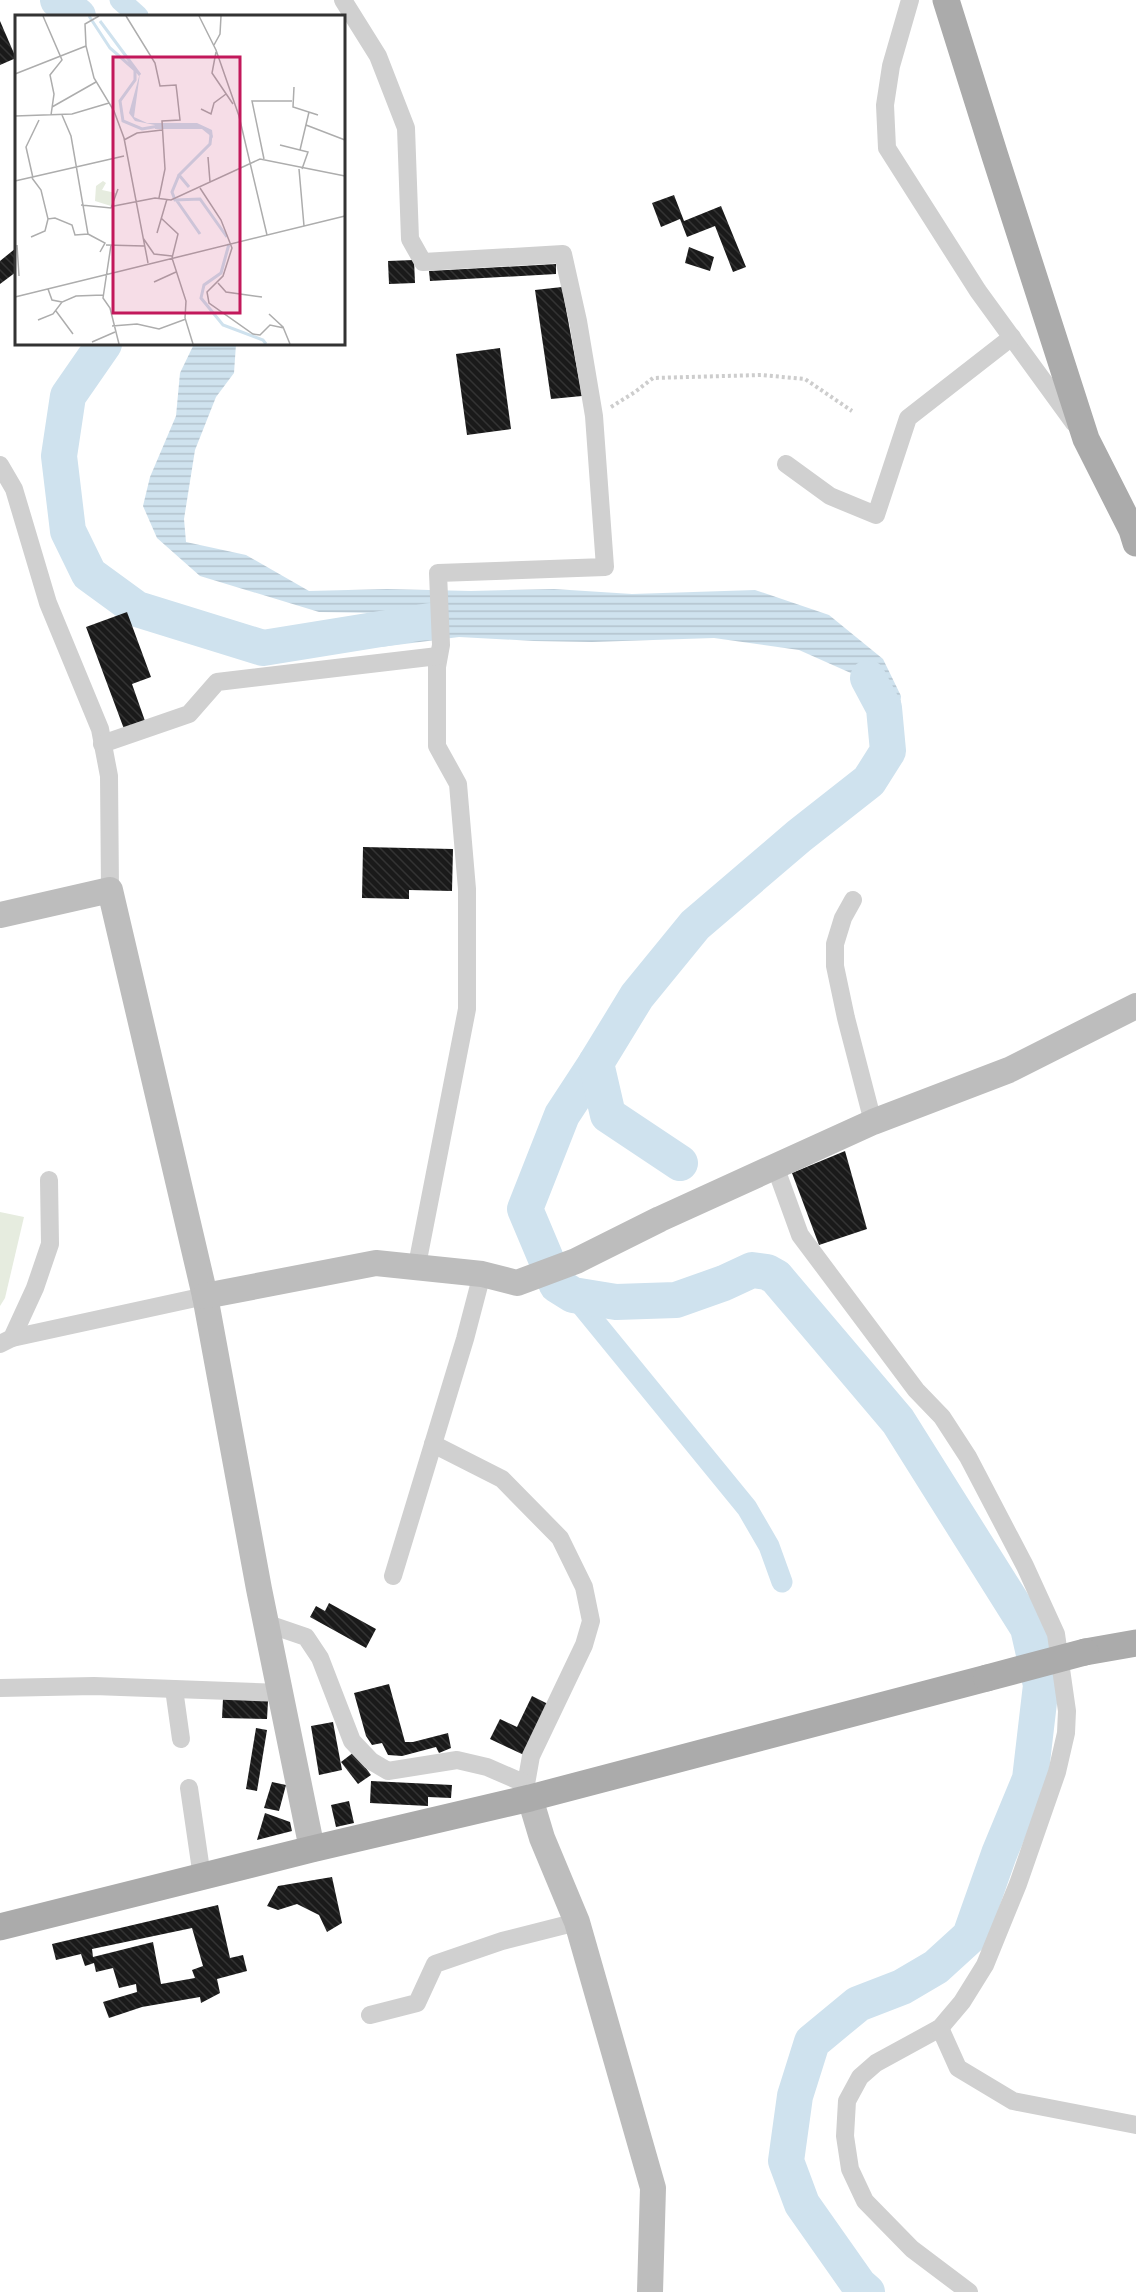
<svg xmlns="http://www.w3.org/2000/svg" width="1136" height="2292" viewBox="0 0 1136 2292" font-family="'Varela Round',sans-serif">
<defs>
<pattern id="water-rules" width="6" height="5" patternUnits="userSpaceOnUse" patternTransform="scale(1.5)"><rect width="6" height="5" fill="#cfe2ee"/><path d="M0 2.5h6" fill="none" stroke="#b2c2cd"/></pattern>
<pattern id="building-back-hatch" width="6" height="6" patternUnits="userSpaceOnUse" patternTransform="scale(1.5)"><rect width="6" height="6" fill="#1a1a1a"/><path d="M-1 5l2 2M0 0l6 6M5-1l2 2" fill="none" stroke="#333"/></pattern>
</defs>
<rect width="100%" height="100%" fill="#fff"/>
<path fill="#e6ecdf" d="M0,1212L24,1217L5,1298L0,1306Z"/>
<path fill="url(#water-rules)" d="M194,344H236L234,373L216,397L195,450L184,519L186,542L246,555L309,591L387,589L471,591L554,589L632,594L755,590L829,615L883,659L901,696L898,727L872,717L853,674L799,650L714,638L592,642L534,641L459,637L381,647L384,613L319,612L200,576L157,538L143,506L150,477L176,416L180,373Z"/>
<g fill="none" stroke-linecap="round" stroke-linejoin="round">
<g stroke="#cfe2ee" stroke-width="21">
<path d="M120,0L138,16"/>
<path d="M573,1295L747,1508L769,1546L782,1582"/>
</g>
<g stroke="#cfe2ee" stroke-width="36">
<path d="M58,0L78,16"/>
<path d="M104,344L68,396L59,456L68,531L89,574L137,609L263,648L430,621"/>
<path d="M596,1063L562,1115L525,1209L557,1285L573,1295L616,1302L676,1300L724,1283L752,1270L767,1272L776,1277L898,1421L1028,1628L1041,1685L1030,1779L999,1854L970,1936L936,1967L902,1987L858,2004L812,2042L795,2096L786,2161L802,2204L859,2285L867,2292"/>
<path d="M680,1163L608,1115L596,1063L637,996L695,925L799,836L869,781L888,751L884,708L868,678"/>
</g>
</g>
<g fill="url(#building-back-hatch)" fill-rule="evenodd">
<path d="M0,21L16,58L0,65Z"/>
<path d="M674,195L684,221L721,206L746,267L733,272L715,226L687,237L680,219L661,227L652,203Z"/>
<path d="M689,247L714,257L710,271L685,263Z"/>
<path d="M16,248V272L0,284V261Z"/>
<path d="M414,260L415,283L389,284L388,261Z"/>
<path d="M556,264V274L430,281L429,271Z"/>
<path d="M562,287L582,396L551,399L535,290Z"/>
<path d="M500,348L511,429L467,435L456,354Z"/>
<path d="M127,612L151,677L132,684L145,721L124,729L86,627Z"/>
<path d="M363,847L453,849L452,891L409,890V899L362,898Z"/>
<path d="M845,1151L867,1229L819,1245L792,1173Z"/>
<path d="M329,1603L376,1629L366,1648L310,1617L316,1606L325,1611Z"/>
<path d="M389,1684L405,1742H413L448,1733L451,1748L439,1753L436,1747L402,1756L388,1755L382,1743L372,1745L366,1736L354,1693Z"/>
<path d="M532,1696L548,1704L524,1755L490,1739L500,1719L517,1727Z"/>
<path d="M223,1699L268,1701L267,1719L222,1718Z"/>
<path d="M333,1722L342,1770L319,1775L311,1726Z"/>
<path d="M256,1728L267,1730L257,1791L246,1789Z"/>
<path d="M354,1752L371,1775L358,1784L341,1762Z"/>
<path d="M371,1781L452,1785L451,1798L428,1797V1806L370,1803Z"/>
<path d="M272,1782L286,1785L279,1811L264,1808Z"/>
<path d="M349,1801L354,1823L336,1827L331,1805Z"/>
<path d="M265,1813L290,1822L292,1831L257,1840Z"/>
<path d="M332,1877L342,1923L327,1932L319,1915L297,1904L278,1910L267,1906L278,1886Z"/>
<path d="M218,1905L230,1958L243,1955L247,1971L217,1979L220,1993L201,2003L200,1997L142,2007L109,2018L103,2002L137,1992L136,1984L119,1988L113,1968L96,1972L94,1963L85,1966L81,1954L56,1960L52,1944ZM192,1928L203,1966L192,1970L195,1978L161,1984L153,1942L93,1957L92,1949Z"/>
</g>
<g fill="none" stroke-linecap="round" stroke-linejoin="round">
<path stroke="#cdcdcd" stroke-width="4" stroke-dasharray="3 3" stroke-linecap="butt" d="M611,407L635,392L653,378L761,375L805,379L852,411"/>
<g stroke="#d0d0d0" stroke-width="18">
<path d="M343,0L378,56L406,128L410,239L423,262L563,254L578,321L594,416L605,567L438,573L441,645L437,667V746L458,784L467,889V1009L417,1265"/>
<path d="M910,0L891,66L885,105L887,148L978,291L1074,423"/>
<path d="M786,464L830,496L876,515L908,418L1012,337"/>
<path d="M0,465L14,489L48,603L100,729L109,776L110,890"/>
<path d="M102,744L189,714L217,682L438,656"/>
<path d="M853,900L843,918L835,944V966L846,1018L873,1122"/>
<path d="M775,1166L800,1235L916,1390L942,1417L968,1457L1025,1566L1056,1634L1067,1711L1066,1733L1057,1772L1018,1884L985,1965L962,2002L940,2028L876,2063L860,2077L847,2101L845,2136L850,2169L865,2201L912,2249L969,2292"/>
<path d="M12,1338L205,1296"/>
<path d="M0,1344L12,1338L35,1288L50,1244L49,1180"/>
<path d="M433,1444L502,1479L560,1538L584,1587L591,1621L584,1645L531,1756L526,1784L530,1798"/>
<path d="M393,1576L465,1339L482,1274"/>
<path d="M268,1624L306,1637L320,1658L352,1741L371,1761L388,1771L457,1760L487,1767L526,1784"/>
<path d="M0,1688L94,1686L282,1693"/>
<path d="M174,1689L181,1739"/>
<path d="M189,1788L202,1877"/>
<path d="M370,2015L417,2003L435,1964L502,1941L577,1922"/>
<path d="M940,2028L958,2068L1013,2101L1136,2125"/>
</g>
<g stroke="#bdbdbd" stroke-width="26">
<path d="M0,915L110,890L205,1296L259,1589L312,1849"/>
<path d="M205,1296L376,1263L482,1274L517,1283L576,1261L660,1219L873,1122L1009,1070L1136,1006"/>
<path d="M530,1798L542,1838L577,1922L653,2188L650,2292"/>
</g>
<g stroke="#ababab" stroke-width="27">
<path d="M946,0L995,156L1086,439L1132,530L1136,543"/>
<path d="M1085,1652L1136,1643"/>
<path d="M0,1927L312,1849L530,1798L987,1678"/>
</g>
<path stroke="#ababab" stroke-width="27" d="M987,1678L1085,1652"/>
</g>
<g transform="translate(15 15)">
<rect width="330" height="330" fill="#fff"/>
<path d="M88,166L91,168L87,175L101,178L96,191L80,186L81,171Z" fill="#e6ecdf"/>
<path d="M125,58L119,102L132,108H182L197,115L198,123L187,114H140V110L120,106L114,98Z" fill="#cfe2ee"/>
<path fill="none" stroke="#cfe2ee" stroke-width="3" d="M74,1L95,33L120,55V65L105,86L108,106L127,114L144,111M85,6L125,60M164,160L157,177L160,185L185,184L212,222M174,172L164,160L195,129L196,120M162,186L185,219M214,229L206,258L189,270L186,283L208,310L248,325L251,329"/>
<path fill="none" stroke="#adadad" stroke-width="1.5" d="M28,1L47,45L35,60L39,79L36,100M84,1L70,9L71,31L79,63L99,96L109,123L133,248M111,1L140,48L145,71L161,70L162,78L165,105L147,106L150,154L144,183M184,1L201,35L224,101L252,220M199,30L205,19L206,1M201,37L197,58L218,89M0,59L71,31M279,72L278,92L303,100M37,92L81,67M186,94L196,99L199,88L211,79M0,101L57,99L94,88M291,110L330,125M109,125L122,118L147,115M265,130L293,137L287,154M285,135L294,97M193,142L195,167M249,144L237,86H277M284,154L289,211M17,163L26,175L33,204L40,203L57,210L60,220L73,219L56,121L47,100M18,163L11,132L24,105M0,166L109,141M185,173L206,205L217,233L208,261L192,277L194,288L238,319L245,320L255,310L269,313M66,190L96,193L103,174M99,191L140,183L156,185L245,144L330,161M146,203L163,219L157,243M142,218L152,184M73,219L90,228L85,237M16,222L30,216L33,204M128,223L139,239L157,241M2,230L4,261M91,230L129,231M96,230L88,283L95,293L104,329M157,243L171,286L170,303L178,329M139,267L161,257M203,268L211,277L247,282M33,274L37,285L47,287M0,282L330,201M41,296L58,319M254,299L268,312L275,329M23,305L38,299L47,287L61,281L88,280M97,311L122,309L144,314L171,304M77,327L100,317"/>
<path fill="#c2185b" fill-opacity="0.15" stroke="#c2185b" stroke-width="3" d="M98,42H225V298H98Z"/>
<rect width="330" height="330" fill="none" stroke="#333" stroke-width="3"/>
</g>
</svg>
